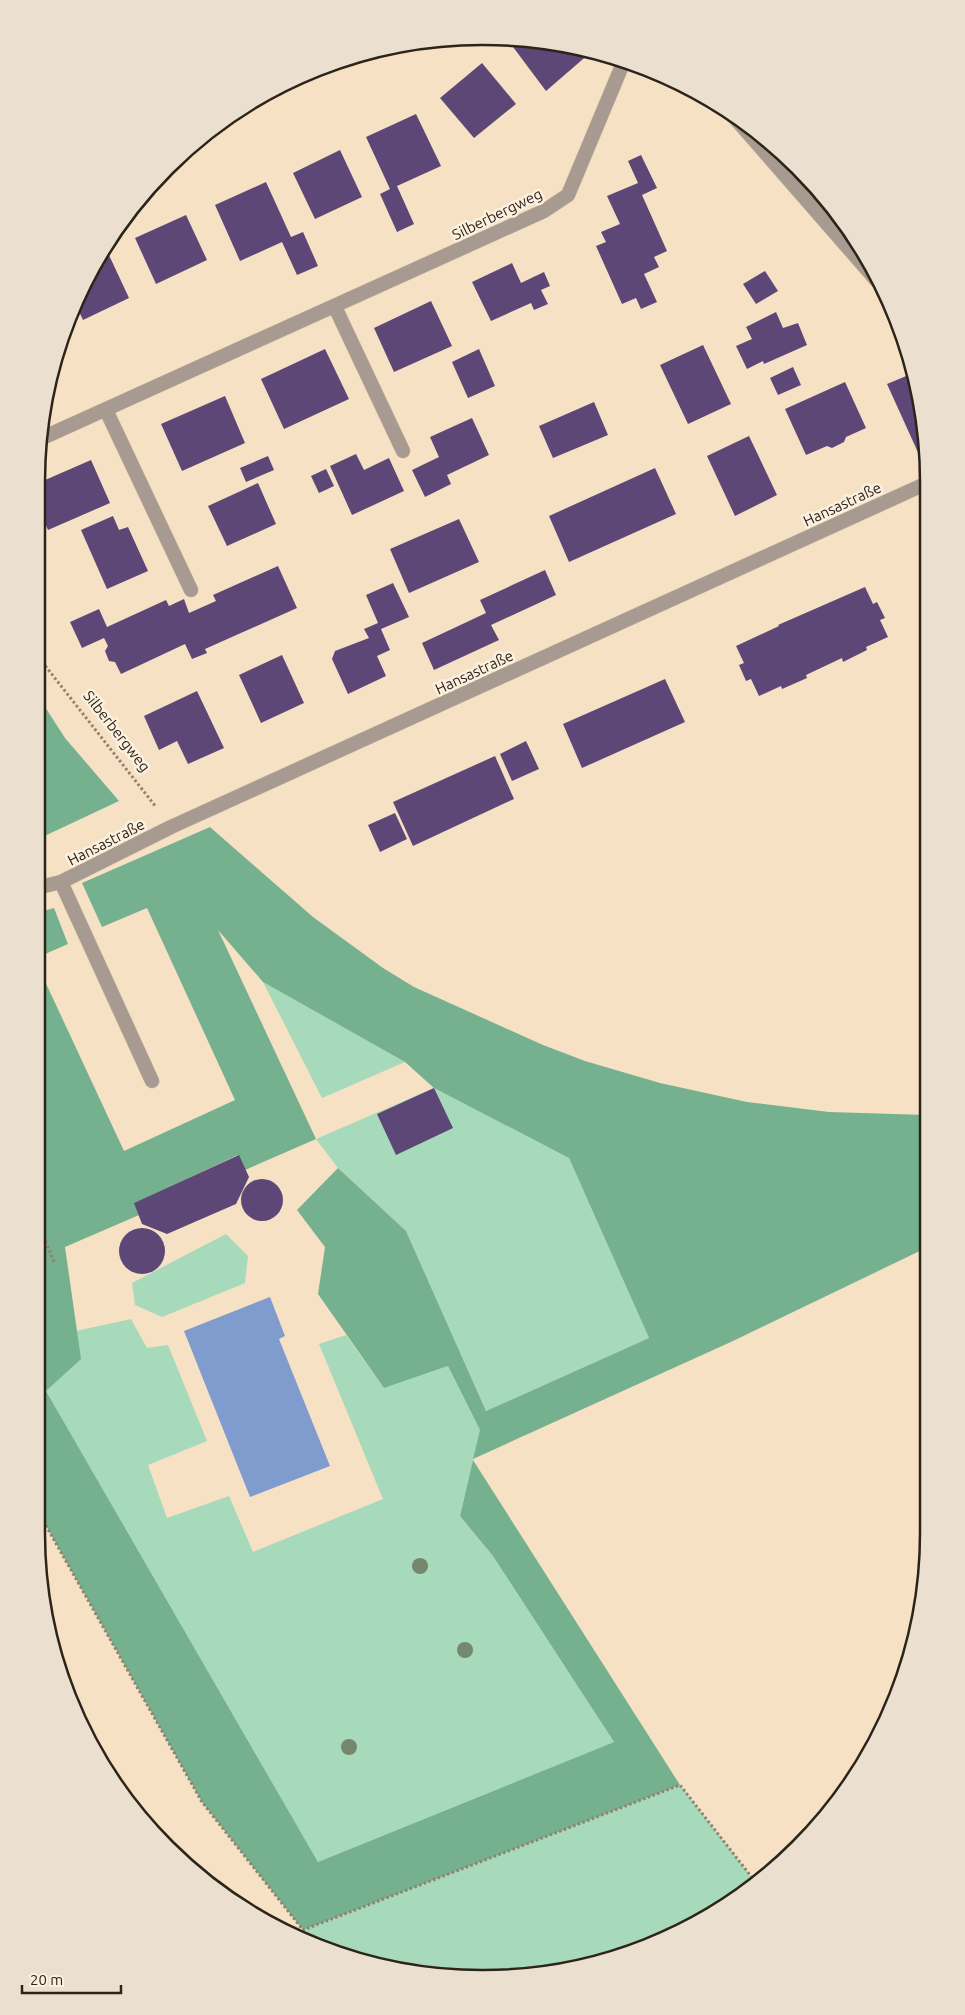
<svg xmlns="http://www.w3.org/2000/svg" width="965" height="2015" viewBox="0 0 965 2015" font-family="Ubuntu,sans-serif">
<rect width="100%" height="100%" fill="#f6e1c5"/>
<g fill="#a7d9bb">
<path d="M263,982L405,1062L322,1098Z"/>
<path d="M434,1088L569,1158L649,1338L486,1411L406,1231L338,1168L316,1139Z"/>
<path d="M226,1234L248,1256L245,1283L162,1317L135,1305L132,1283Z"/>
<path d="M131,1319L147,1348L168,1345L207,1441L148,1465L167,1518L229,1496L253,1552L383,1499L319,1344L346,1335L384,1388L448,1366L480,1430L460,1516L493,1556L614,1742L318,1862L46,1391L80,1359L76,1331Z"/>
<path d="M680,1785L757,1884L680,1933L541,1975L395,1970L314,1945L303,1930Z"/>
</g>
<g fill="#75b18e">
<path d="M36,693L65,738L119,801L36,840Z"/>
<path d="M210,827L313,917L383,968L414,987L543,1045L585,1061L660,1083L747,1102L829,1112L927,1115L928,1247L733,1341L473,1459L480,1430L448,1366L384,1388L318,1294L325,1247L297,1210L338,1168L406,1231L486,1411L649,1338L569,1158L434,1088L405,1062L263,982L218,930L316,1139L245,1170L238,1155L135,1203L139,1215L65,1247L81,1359L46,1391L318,1862L614,1742L493,1556L460,1516L473,1460L680,1785L303,1930L202,1802L36,1508V962L124,1151L235,1100L147,908L102,927L82,883Z"/>
<path d="M54,908L68,944L36,958V913Z"/>
</g>
<path fill="#809bcd" d="M270,1297L285,1336L279,1339L330,1466L250,1497L184,1331Z"/>
<g fill="#5d4777">
<path d="M507,39L570,45L587,50L590,53L546,91Z"/>
<path d="M482,63L516,104L474,138L440,98Z"/>
<path d="M321,67L298,79L297,78L312,70Z"/>
<path d="M416,114L441,166L397,186L414,224L397,232L380,194L390,189L366,137Z"/>
<path d="M340,150L362,197L315,219L293,173Z"/>
<path d="M641,155L657,188L642,195L667,251L654,257L659,267L644,274L657,302L641,309L636,298L622,304L596,246L606,242L601,232L620,224L607,196L638,183L628,161Z"/>
<path d="M266,182L291,237L303,232L318,266L297,275L282,242L240,261L215,205Z"/>
<path d="M186,215L207,260L156,284L135,238Z"/>
<path d="M108,253L129,298L83,320L75,303L100,257Z"/>
<path d="M512,263L521,283L544,272L550,286L541,290L548,304L534,310L531,303L491,321L472,282Z"/>
<path d="M765,271L778,291L756,304L743,284Z"/>
<path d="M431,301L452,346L394,372L374,328Z"/>
<path d="M776,312L783,328L798,323L807,345L764,364L763,361L747,369L736,346L752,339L746,327Z"/>
<path d="M703,345L731,404L688,424L660,365Z"/>
<path d="M325,349L349,399L284,429L261,379Z"/>
<path d="M479,349L495,386L468,398L452,362Z"/>
<path d="M793,367L801,385L778,395L770,378Z"/>
<path d="M911,374L925,424V457L921,459L887,384Z"/>
<path d="M845,382L866,428L846,437L844,442L832,448L827,446L806,455L785,409Z"/>
<path d="M225,396L245,443L182,471L161,424Z"/>
<path d="M594,402L608,435L553,458L539,426Z"/>
<path d="M472,418L489,455L447,475L451,484L425,497L412,470L439,457L430,437Z"/>
<path d="M749,436L777,495L735,516L707,456Z"/>
<path d="M356,454L364,470L389,458L404,491L352,515L330,466Z"/>
<path d="M268,456L274,470L246,482L240,468Z"/>
<path d="M91,460L110,503L48,530L36,503V484Z"/>
<path d="M655,468L676,514L569,562L549,516Z"/>
<path d="M326,469L334,486L319,493L311,476Z"/>
<path d="M258,483L276,524L227,546L208,506Z"/>
<path d="M113,516L119,530L128,527L148,571L107,589L81,530Z"/>
<path d="M459,519L479,562L409,593L390,549Z"/>
<path d="M278,566L297,608L205,649L207,653L192,659L185,644L121,674L115,662L109,661L105,651L108,646L104,638L82,648L70,622L99,609L107,627L166,600L169,606L184,599L189,613L216,601L213,595Z"/>
<path d="M545,570L556,595L491,625L499,640L434,670L422,643L486,613L480,600Z"/>
<path d="M393,583L409,617L381,629L390,650L377,656L386,676L348,694L332,659L335,651L369,638L364,629L378,623L366,595Z"/>
<path d="M865,587L873,604L877,602L885,618L880,620L888,637L866,647L867,650L843,662L842,658L806,675L807,678L782,689L781,686L759,696L751,679L746,681L739,665L744,663L736,646L779,626L778,625Z"/>
<path d="M282,655L304,703L261,723L239,675Z"/>
<path d="M665,679L685,722L582,768L563,724Z"/>
<path d="M197,691L224,748L188,764L177,741L159,750L144,716Z"/>
<path d="M526,741L539,769L512,781L500,754Z"/>
<path d="M495,756L514,799L413,846L393,802Z"/>
<path d="M395,813L407,839L380,852L368,825Z"/>
<path d="M434,1088L453,1128L396,1155L377,1114Z"/>
<path d="M239,1155L249,1177L236,1204L167,1234L142,1224L134,1203Z"/>
<circle cx="262" cy="1200" r="21"/>
<circle cx="142" cy="1251" r="23"/>
</g>
<g fill="none" stroke-linecap="round" stroke-linejoin="round">
<defs>
<g id="service">
<path d="M335,307L403,451"/>
<path d="M106,410L191,590"/>
<path d="M61,882L152,1081"/>
</g>
<g id="minor">
<path d="M734,117L877,281"/>
<path d="M40,439L544,211L568,195L624,61"/>
<path d="M36,888L61,882L171,827L925,484"/>
</g>
</defs>
<use href="#service" stroke="#d2bfa6" stroke-width="15"/>
<use href="#minor" stroke="#d2bfa6" stroke-width="15"/>
<g stroke="#91826f" stroke-width="3" stroke-dasharray="2.5 2.5" stroke-linecap="butt">
<path d="M36,654L156,807"/>
<path d="M36,1218L54,1262"/>
<path d="M36,1508L202,1802L303,1930L680,1785L757,1884"/>
</g>
<use href="#service" stroke="#a79b91" stroke-width="14"/>
<use href="#minor" stroke="#a79b91" stroke-width="14"/>
</g>
<g fill="#75876d">
<circle cx="420" cy="1566" r="8"/>
<circle cx="465" cy="1650" r="8"/>
<circle cx="349" cy="1747" r="8"/>
</g>
<g text-anchor="middle" dominant-baseline="central" stroke-width="5" stroke-linejoin="round" paint-order="stroke">
<g font-size="15" fill="#2c241a" stroke="#fcf0df">
<text transform="translate(497 214) rotate(-26)">Silberbergweg</text>
<text transform="translate(842 504) rotate(-25)">Hansastraße</text>
<text transform="translate(474 672) rotate(-25)">Hansastraße</text>
<text transform="translate(117 731) rotate(52)">Silberbergweg</text>
<text transform="translate(106 842) rotate(-27)">Hansastraße</text>
</g>
</g>
<path d="M0 0H965V2015H0ZM482 45H483A437 437 0 0 1 920 482V1533A437 437 0 0 1 483 1970H482A437 437 0 0 1 45 1533V482A437 437 0 0 1 482 45Z" fill="#ebe0cf" fill-rule="evenodd"/>
<path fill="none" stroke="#2c241a" stroke-width="2.5" d="M482 45H483A437 437 0 0 1 920 482V1533A437 437 0 0 1 483 1970H482A437 437 0 0 1 45 1533V482A437 437 0 0 1 482 45Z"/>
<path d="M22 1985v8h99v-8" fill="none" stroke="#2c241a" stroke-width="2.5"/>
<text x="30" y="1985" font-size="15" fill="#2c241a" stroke="#fcf0df" stroke-width="4" paint-order="stroke">20 m</text>
</svg>
